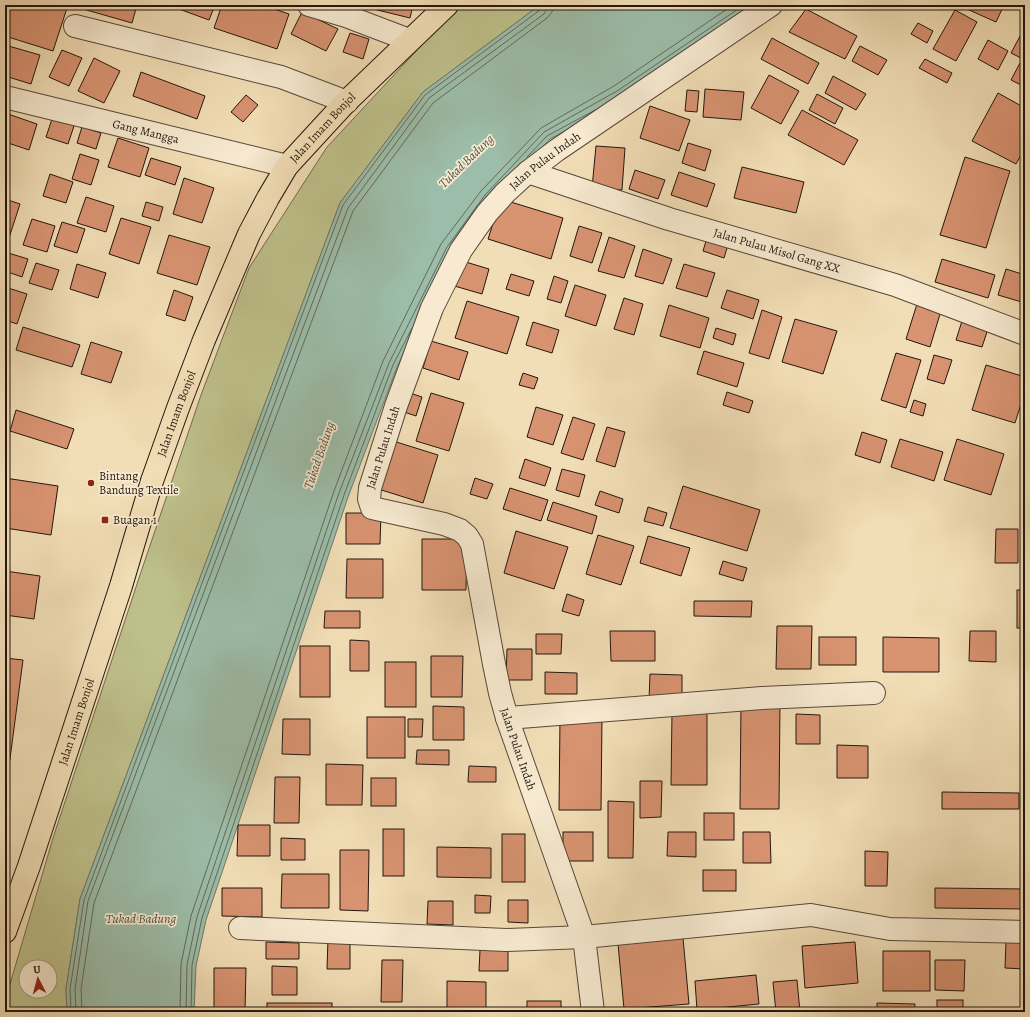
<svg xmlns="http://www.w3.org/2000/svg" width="1030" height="1017" viewBox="0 0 1030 1017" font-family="Alegreya,serif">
<rect width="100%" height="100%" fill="#f2deb6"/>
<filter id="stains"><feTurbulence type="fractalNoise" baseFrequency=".005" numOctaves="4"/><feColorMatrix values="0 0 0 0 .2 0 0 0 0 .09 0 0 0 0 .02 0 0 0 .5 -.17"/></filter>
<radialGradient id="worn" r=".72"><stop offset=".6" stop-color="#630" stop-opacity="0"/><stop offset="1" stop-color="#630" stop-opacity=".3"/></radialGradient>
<path fill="#bec08b" stroke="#706b4d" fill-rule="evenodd" d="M459,5H540L423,92L340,203L80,899L66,989L67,1012H5V1001L53,838L139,578L201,395L249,268L327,147ZM26,967H50V991H26Z"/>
<path fill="#9cbda9" stroke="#6c7a6b" d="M540,5H760L622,99L550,139L492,200L454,251L397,367L348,497L206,920L196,966L194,1012H67L66,989L80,899L340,203L423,92Z"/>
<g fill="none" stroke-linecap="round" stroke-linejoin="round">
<g stroke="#606a5c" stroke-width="1">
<path d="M527,157L547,136L597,109"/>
<path d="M71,1012L70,989L84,900L343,205L425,95L540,10L542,5"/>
<path d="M76,1012L75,989L88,901L348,208L429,98L544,14L546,10L547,5"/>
<path d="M82,1012L81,989L94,903L353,211L433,103L547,18L552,12L553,5"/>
<path d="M180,1012L181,964L191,916L334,491L383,361L441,244L481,191L541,128L614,86L733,5"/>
<path d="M186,1012L187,965L197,917L339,493L389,363L447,247L485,195L544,132L617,91L744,5"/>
<path d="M191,1012L192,965L202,918L344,495L393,365L412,328"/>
</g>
</g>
<g fill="#d89371" stroke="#23160f">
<path d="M12,5H68L53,51L5,36V26Z"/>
<path d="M77,5H137L132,23L76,7Z"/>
<path d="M181,5H215L209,20L179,9Z"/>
<path d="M222,5H262L289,14L277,49L214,28Z"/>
<path d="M357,5H413L410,18Z"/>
<path d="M958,5H1004L996,22Z"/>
<path d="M806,9L857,36L845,59L789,32Z"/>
<path d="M955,10L977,22L956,61L933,49Z"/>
<path d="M302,12L338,29L326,51L291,34Z"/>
<path d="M918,23L933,31L927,43L911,34Z"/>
<path d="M1025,27V60L1011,53Z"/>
<path d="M350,33L369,39L363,59L343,52Z"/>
<path d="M772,38L819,63L808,84L761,59Z"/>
<path d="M988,40L1008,51L998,70L978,59Z"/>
<path d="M5,45L40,55L31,84L5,76Z"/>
<path d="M860,46L887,60L878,75L852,61Z"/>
<path d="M62,50L82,58L69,86L49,77Z"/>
<path d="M94,58L120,71L104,103L78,91Z"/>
<path d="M925,59L952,73L947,83L919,68Z"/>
<path d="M1020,63L1025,66V87L1011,80Z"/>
<path d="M141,72L205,96L197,119L133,96Z"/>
<path d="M769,75L799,91L781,124L751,108Z"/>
<path d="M833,76L866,94L856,110L825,93Z"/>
<path d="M705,89L744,92L741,120L703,117Z"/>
<path d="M687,90L699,91L697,112L685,111Z"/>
<path d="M998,93L1025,108V148L1016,164L972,141Z"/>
<path d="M817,94L843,108L835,124L809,110Z"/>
<path d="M246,95L258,105L243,122L231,112Z"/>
<path d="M650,106L690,120L679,151L640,138Z"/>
<path d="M802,110L858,140L844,165L788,135Z"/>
<path d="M8,114L37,124L29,150L5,142V122Z"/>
<path d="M53,116L75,123L68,144L46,137Z"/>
<path d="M82,127L101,133L96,149L77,143Z"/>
<path d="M118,138L149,148L140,177L108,167Z"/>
<path d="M688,143L711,150L705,171L682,163Z"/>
<path d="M596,146L625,148L622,190L592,188Z"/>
<path d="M80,154L99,160L91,185L72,179Z"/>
<path d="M965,157L1010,171L986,248L940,235Z"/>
<path d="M151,158L181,167L175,185L145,175Z"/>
<path d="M742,167L804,182L796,213L734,198Z"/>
<path d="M635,170L665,180L658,199L629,189Z"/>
<path d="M679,172L715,184L707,207L671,195Z"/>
<path d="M50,174L73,182L66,203L43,196Z"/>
<path d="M184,178L214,188L202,223L173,214Z"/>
<path d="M86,197L114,206L106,232L77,223Z"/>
<path d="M5,199L20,204L7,244L5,243Z"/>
<path d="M501,199L563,218L551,259L488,239Z"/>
<path d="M146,202L163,207L159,221L142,216Z"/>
<path d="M121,218L151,227L139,264L109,254Z"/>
<path d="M32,219L55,226L47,252L23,245Z"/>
<path d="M62,222L85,229L77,253L54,246Z"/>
<path d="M579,226L602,233L592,263L570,256Z"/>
<path d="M709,231L730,238L724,258L703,251Z"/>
<path d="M169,235L210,247L197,285L157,273Z"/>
<path d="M609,237L635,246L624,278L598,271Z"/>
<path d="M643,249L672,259L663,284L635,276Z"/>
<path d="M5,252L28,259L22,277L5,271Z"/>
<path d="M942,259L995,275L988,298L935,282Z"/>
<path d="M459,260L489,269L482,294L451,285Z"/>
<path d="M36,263L59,270L52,290L29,283Z"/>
<path d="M77,264L106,273L98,298L70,289Z"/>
<path d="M684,264L715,273L707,297L676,288Z"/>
<path d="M1006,269L1025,275V303L998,295Z"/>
<path d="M511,274L534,281L529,296L506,289Z"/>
<path d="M554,276L568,281L561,303L547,299Z"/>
<path d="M575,285L606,295L596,326L565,316Z"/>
<path d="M5,287L27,294L17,324L5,320Z"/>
<path d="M174,290L193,297L185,321L166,315Z"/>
<path d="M727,290L759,300L753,319L721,308Z"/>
<path d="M624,298L643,304L634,335L614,329Z"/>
<path d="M467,301L519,317L507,354L455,338Z"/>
<path d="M917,304L941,311L930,347L906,339Z"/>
<path d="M669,305L709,318L700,348L660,336Z"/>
<path d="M762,310L782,317L769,359L749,353Z"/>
<path d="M795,319L837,331L823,374L782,362Z"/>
<path d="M962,321L988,329L982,347L956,340Z"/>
<path d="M533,322L559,330L552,353L526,345Z"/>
<path d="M23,327L80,345L72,367L16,350Z"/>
<path d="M716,328L736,334L733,345L713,338Z"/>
<path d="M431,341L468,352L459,380L423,368Z"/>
<path d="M91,342L122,352L111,383L81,374Z"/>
<path d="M704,351L744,363L737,387L697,374Z"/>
<path d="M896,353L921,360L906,408L881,400Z"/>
<path d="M934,355L952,360L944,384L927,379Z"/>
<path d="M986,365L1025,377V391L1015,423L972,410Z"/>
<path d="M523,373L538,378L534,389L519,385Z"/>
<path d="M727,392L753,401L749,413L723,405Z"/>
<path d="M410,393L422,397L416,416L404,412Z"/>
<path d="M431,393L464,403L449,451L416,441Z"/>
<path d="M914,400L926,404L923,416L910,412Z"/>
<path d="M536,407L563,415L553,445L527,437Z"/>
<path d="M16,410L74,429L67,449L10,431Z"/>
<path d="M573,417L595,424L583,460L561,453Z"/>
<path d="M607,427L625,432L615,467L596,461Z"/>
<path d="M862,432L887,440L880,463L855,455Z"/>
<path d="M900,439L943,452L934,481L891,467Z"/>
<path d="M957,439L1004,454L991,495L944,480Z"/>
<path d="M390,440L438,455L423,503L375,488Z"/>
<path d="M525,459L551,468L545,486L519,478Z"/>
<path d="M562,469L585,475L579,497L556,490Z"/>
<path d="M5,478L58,486L51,535L5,528Z"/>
<path d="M475,478L493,484L487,499L470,494Z"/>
<path d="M683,486L760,510L747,551L670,528Z"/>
<path d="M510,488L548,500L541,521L503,509Z"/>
<path d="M600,491L623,499L619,513L595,505Z"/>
<path d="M553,502L597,516L592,534L547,520Z"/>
<path d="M648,507L667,513L663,526L644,521Z"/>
<path d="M346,513H381L380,544H346Z"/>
<path d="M996,529H1018V563H995Z"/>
<path d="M516,531L568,547L554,589L504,573Z"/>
<path d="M598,535L634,546L621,585L586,574Z"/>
<path d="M648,536L690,548L681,576L640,563Z"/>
<path d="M422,539H467L466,590H422Z"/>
<path d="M347,559H383V598H346Z"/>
<path d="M723,561L747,568L743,581L719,574Z"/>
<path d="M5,571L40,576L34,619L5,615Z"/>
<rect x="1017" y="590" width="8" height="38"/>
<path d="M567,594L584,600L579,616L562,611Z"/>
<path d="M694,601H752L751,617L694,616Z"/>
<path d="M325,611H360V628H324Z"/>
<path d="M777,626H812L811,669H776Z"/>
<path d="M610,631H655V661H611Z"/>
<path d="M970,631H996V662L969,661Z"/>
<path d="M536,634H562L561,654H536Z"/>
<rect x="819" y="637" width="37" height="28"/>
<path d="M883,637L939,638V672H883Z"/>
<path d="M350,640L369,641V671H350Z"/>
<rect x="300" y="646" width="30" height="51"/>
<path d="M507,649H532V680H506Z"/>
<path d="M431,656H463L462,697H431Z"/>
<path d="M5,658L23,660L8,774H5Z"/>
<rect x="385" y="662" width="31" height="45"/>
<path d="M545,672L577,673V694H545Z"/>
<path d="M650,674L682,675V701H649Z"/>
<path d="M741,701H780L779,809H740Z"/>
<path d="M433,706L464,707V740H433Z"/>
<path d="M672,713H707V785H671Z"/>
<path d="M796,714L820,715V744H796Z"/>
<rect x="367" y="717" width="38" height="41"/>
<path d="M560,718H602L601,810H559Z"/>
<path d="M283,719H310V755L282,754Z"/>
<path d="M408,719H423L422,737H408Z"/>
<path d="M837,745L868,746V778H837Z"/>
<path d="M417,750H449V765L416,764Z"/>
<path d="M326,764L363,765L362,805H326Z"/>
<path d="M469,766L496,767V782H468Z"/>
<path d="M275,777H300L299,823H274Z"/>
<rect x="371" y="778" width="25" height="28"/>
<path d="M640,781H662L661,817L640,818Z"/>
<path d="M942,792L1019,793V809H942Z"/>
<path d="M608,801L634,802L633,858H608Z"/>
<rect x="704" y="813" width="30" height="27"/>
<path d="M238,825H270V856H237Z"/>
<rect x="383" y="829" width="21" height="47"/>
<rect x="563" y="832" width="30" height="29"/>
<path d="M668,832H696V857L667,856Z"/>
<path d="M743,832H770L771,863H743Z"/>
<rect x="502" y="834" width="23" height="48"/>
<path d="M281,838L305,839V860H281Z"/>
<path d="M437,847L491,848V878L437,877Z"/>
<path d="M340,850H369L368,911L340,910Z"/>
<path d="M865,851L888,852L887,886H865Z"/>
<rect x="703" y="870" width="33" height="21"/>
<path d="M282,874H329V908H281Z"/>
<path d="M222,888H262V917L222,916Z"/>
<path d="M935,888L1025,889V909L935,908Z"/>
<path d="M475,895L491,896L490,913H475Z"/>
<path d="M508,900H528V923L508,922Z"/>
<path d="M428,901H453V925L427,924Z"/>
<path d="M350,938V969H327L328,939Z"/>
<path d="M683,938L689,1004L624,1009L618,944Z"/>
<path d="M1006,941H1025V969L1005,968Z"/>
<path d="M266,942L299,943V959H266Z"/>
<path d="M855,942L858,983L805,988L802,946Z"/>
<path d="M480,950H508V971H479Z"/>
<rect x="883" y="951" width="47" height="40"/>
<path d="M382,960H403L402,1002H381Z"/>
<path d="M935,960H965L964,991L935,990Z"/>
<path d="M272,966L297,967V995H272Z"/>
<path d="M214,968H246L245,1012H214Z"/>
<path d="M756,975L759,1004L697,1010L695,981Z"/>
<path d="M797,980L800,1012H776L773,982Z"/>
<path d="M447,981L486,982V1012H447Z"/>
<rect x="937" y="1000" width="26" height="12"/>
<rect x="527" y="1001" width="34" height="11"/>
<rect x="267" y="1003" width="65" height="9"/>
<path d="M877,1003L915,1004L914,1012H877Z"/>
<path d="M684,1008L685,1012H640Z"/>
<rect x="375" y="1009" width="21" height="3"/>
</g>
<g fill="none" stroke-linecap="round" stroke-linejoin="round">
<defs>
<g id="minor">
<path d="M309,5L346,16L409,40"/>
<path d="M75,26L281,77L347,102"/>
<path id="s1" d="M5,97L287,166"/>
<path id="s2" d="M528,172L669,219L895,285L1025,334"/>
<path d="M507,718L762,698L874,693"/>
<path d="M240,928L506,940L584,937L811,915L890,929L1025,932"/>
<path id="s3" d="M593,1012L584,937L507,718L500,693L494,664L472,544L467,536L460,530L444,524L372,508L369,499L370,488L396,406L432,308L461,250L487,213L505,193L528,172L557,150L771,5"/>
</g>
<g id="highway">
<path id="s4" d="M5,932L29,866L121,586L152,481L178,408L204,340L249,234L268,198L287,166L345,103L447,5"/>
</g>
</defs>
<use href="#minor" stroke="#574839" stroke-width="24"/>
<use href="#highway" stroke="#23160f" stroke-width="24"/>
<use href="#minor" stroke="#f7ead0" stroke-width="22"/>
<use href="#highway" stroke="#f2deb6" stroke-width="22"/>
</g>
<g fill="#8f2418" stroke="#f7ead0" stroke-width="1.5">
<circle cx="91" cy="483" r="4"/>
<rect x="101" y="516" width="8" height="8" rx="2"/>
</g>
<g text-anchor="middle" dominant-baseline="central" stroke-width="3.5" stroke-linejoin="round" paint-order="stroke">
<g font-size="12" fill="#23160f" stroke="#f7ead0">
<text stroke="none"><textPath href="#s4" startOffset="870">Jalan Imam Bonjol</textPath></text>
<text stroke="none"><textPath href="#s1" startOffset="145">Gang Mangga</textPath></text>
<text stroke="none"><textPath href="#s3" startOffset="994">Jalan Pulau Indah</textPath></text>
<text stroke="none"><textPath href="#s2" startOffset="261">Jalan Pulau Misol Gang XX</textPath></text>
<text stroke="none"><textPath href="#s4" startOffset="546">Jalan Imam Bonjol</textPath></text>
<text stroke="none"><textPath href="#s3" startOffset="658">Jalan Pulau Indah</textPath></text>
<text stroke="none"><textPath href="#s4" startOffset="222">Jalan Imam Bonjol</textPath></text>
<text transform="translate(518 749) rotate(71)">Jalan Pulau Indah</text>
</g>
<g font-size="12" fill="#23160f" stroke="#f7ead0" text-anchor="start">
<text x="99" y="476">Bintang<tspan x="99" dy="14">Bandung Textile</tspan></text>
<text x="113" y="520">Buagan 1</text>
</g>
<g font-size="13" font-style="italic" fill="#4d5045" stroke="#f7ead0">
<text transform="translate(466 161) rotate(-44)">Tukad Badung</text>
<text transform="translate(319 455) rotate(-71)">Tukad Badung</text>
<text x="141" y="918">Tukad Badung</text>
</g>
</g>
<rect width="1030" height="1017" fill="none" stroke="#f2deb6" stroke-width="20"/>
<rect x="6" y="6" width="1018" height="1005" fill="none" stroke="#23160f" stroke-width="2"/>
<rect x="10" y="10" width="1010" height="997" fill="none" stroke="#23160f"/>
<g transform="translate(38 979) rotate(354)"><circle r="19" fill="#f7ead0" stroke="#a29583"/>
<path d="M0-3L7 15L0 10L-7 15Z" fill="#8f2418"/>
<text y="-6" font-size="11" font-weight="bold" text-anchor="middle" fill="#23160f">U</text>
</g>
<rect width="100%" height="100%" filter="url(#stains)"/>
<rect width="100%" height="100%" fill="url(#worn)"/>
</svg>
